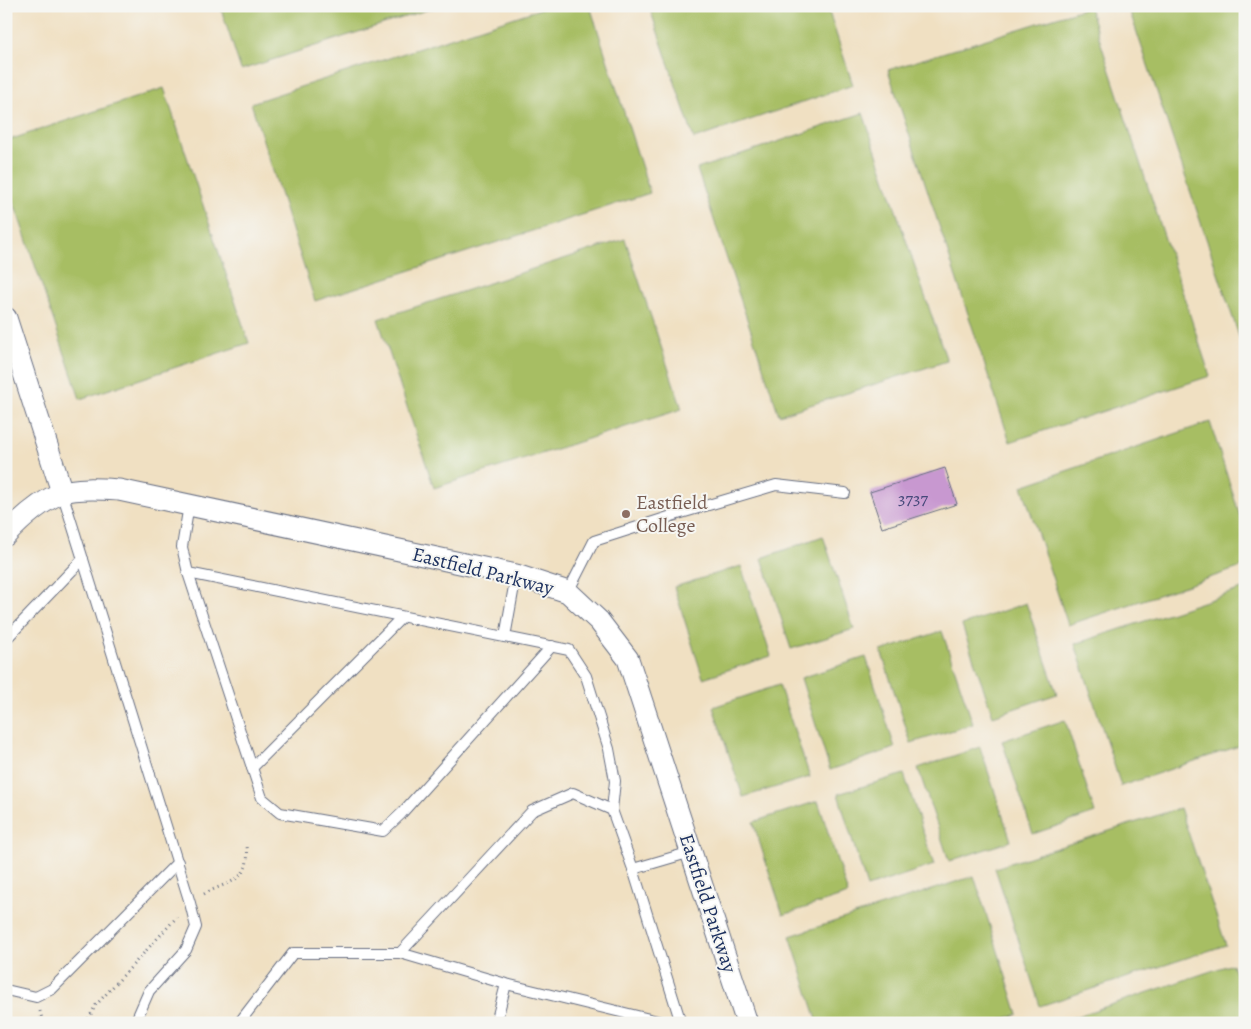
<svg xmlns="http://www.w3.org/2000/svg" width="1251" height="1029" viewBox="0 0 1251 1029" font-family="Alegreya,serif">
<rect width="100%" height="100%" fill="#f6f6f2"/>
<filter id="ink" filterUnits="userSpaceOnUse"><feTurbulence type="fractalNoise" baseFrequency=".02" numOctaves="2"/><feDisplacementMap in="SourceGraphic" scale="10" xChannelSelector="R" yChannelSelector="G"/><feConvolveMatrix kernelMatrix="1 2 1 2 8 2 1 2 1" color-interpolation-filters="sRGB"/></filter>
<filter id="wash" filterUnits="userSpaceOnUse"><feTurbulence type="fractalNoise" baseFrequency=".0096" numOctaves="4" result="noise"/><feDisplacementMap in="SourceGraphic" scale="20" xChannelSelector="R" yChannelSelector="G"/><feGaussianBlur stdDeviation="1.12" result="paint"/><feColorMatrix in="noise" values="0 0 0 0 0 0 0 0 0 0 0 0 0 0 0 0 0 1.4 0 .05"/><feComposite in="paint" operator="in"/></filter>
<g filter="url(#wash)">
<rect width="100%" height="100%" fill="#f0e0c2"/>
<g fill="#a7be64" stroke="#617661">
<path d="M220,6H439L241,70Z"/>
<path d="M549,6H590L650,193L315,301L251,103Z"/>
<path d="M649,6H827L853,85L694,139Z"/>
<path d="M1128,6H1245V354Z"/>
<path d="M1089,7L1210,376L1010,442L888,70Z"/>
<path d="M164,88L249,343L80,399L6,179V141Z"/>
<path d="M863,113L947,361L779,415L697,169Z"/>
<path d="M625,239L682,409L434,488L378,319Z"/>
<path d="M1210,422L1245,532V566L1068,625L1022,486Z"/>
<path d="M823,536L854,629L791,649L762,558Z"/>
<path d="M741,566L771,656L703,678L674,587Z"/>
<path d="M1245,588V744L1121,786L1075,644Z"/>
<path d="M1026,603L1057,694L993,716L962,625Z"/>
<path d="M942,631L973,724L911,743L881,651Z"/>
<path d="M866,657L895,748L830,770L801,678Z"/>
<path d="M779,685L810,777L743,797L713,707Z"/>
<path d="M1065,720L1095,813L1033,834L1002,741Z"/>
<path d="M980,747L1011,841L949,861L918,768Z"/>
<path d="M904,774L934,865L867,887L838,794Z"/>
<path d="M818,801L848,894L783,915L753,822Z"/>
<path d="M1180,808L1226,945L1040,1006L995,868Z"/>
<path d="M974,876L1018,1014L992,1023H818L790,936Z"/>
<path d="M1232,964L1245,1004V1023H1057Z"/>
</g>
<g id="blocks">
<path fill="#c898d0" d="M945,468L957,504L882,528L870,492Z"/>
</g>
</g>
<g filter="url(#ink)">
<use href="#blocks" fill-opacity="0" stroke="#666d81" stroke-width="1"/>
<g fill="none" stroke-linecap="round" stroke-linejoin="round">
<defs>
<g id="lane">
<path d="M62,492L190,903L196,927L186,950L149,991L135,1023"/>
<path d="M189,505L182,547L188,573L569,650L586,676L609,749L615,781L612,810"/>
<path d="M188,573L262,798L280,813L383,831L401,814L552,646"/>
<path d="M568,592L594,541L678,514L776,485L845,493"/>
<path d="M505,637L516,575"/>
<path d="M6,639L83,559"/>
<path d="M252,768L402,617"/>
<path d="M633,869L681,1023"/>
<path d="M400,953L506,984"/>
<path d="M6,990L36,997L52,989L178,862"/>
<path d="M239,1023L293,953H400L532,811L573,793L612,810L633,869L691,852"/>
<path d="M496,1023L506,984L666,1023"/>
</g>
<g id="street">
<path d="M6,318L62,492"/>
<path d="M6,535C21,519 40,502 61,493C75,487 103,489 119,490L516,575L568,592L599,621L628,659L747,1023"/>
</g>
</defs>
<use href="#lane" stroke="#666d81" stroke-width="12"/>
<use href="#street" stroke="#666d81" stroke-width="23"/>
<g stroke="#666d81" stroke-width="3" stroke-dasharray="1 4" stroke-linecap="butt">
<path d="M204,894C229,880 251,883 247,846"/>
<path d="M40,1011L43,1023"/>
<path d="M86,1023L96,1005L177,917"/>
</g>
<use href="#lane" stroke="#fff" stroke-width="10"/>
<use href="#street" stroke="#fff" stroke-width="21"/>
</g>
</g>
<circle fill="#8d6e63" stroke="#f6f6f2" stroke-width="2" cx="626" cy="514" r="5"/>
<g text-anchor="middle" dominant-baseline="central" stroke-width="4" stroke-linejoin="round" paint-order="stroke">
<g font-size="18" fill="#46497a">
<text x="913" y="498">3737</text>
</g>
<g font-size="20" fill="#785e54" stroke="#f6f6f2" text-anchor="start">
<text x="636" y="502">Eastfield<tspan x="636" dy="23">College</tspan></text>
</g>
<g font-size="20" fill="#1b2f5e" stroke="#f6f6f2">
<text transform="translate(483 571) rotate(14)">Eastfield Parkway</text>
<text transform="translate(708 903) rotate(72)">Eastfield Parkway</text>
</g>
</g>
<rect width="1251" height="1029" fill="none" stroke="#f6f6f2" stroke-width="25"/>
</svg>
